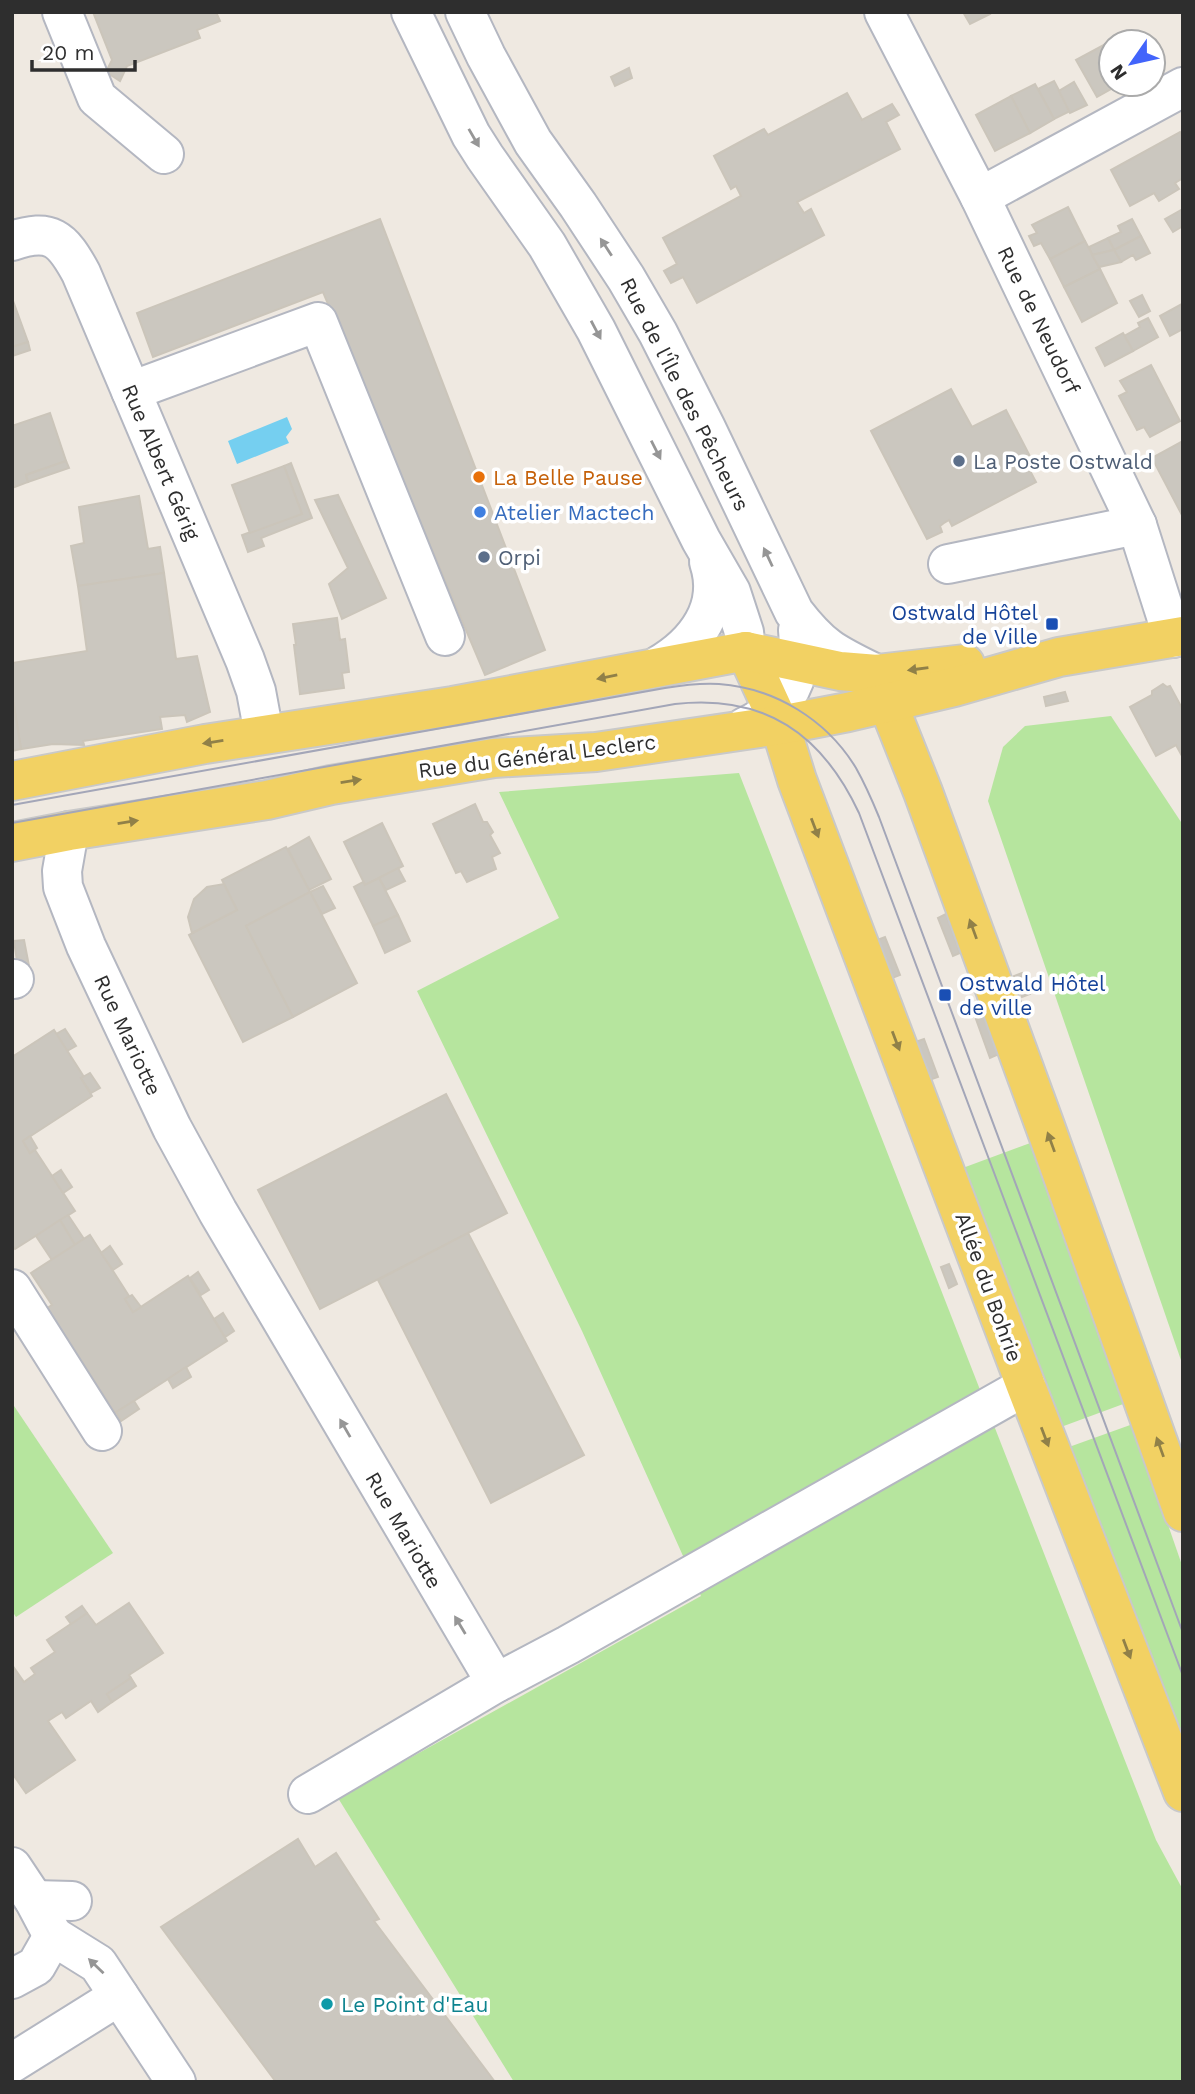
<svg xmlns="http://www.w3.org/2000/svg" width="1195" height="2094" viewBox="0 0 1195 2094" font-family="'Work Sans',sans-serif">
<rect width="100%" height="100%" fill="#efe9e1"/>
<g fill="#b6e59e">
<path d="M1111,716L1183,825V1366L988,801L1003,747L1025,726Z"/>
<path d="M739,773L1156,1840L1183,1890V2082H514L338,1798L701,1596L582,1331L417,991L559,918L499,792Z"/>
<path d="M1033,1142L1126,1403L1061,1427L960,1169Z"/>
<path d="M12,1403L113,1553L16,1617L12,1611Z"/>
<path d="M1133,1424L1183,1568V1740L1069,1447Z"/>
</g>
<path fill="#75cff0" d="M287,417L292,429L286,437L289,443L237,464L228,441Z"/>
<g fill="#cbc7bf" stroke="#cbc5ba" stroke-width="2">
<path d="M93,12H216L220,21L197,30L200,38L127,66L120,81L106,72L112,60Z"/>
<path d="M963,12H989L990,14L970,24Z"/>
<path d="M1113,40L1115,42H1111V84H1120L1097,97L1076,60Z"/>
<path d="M629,68L632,78L615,86L611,77Z"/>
<path d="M1054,81L1070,111L1054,119L1038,89Z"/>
<path d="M1074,82L1087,105L1070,113L1059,91Z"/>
<path d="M1035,84L1054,119L1030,133L1011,96Z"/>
<path d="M847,93L862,120L892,104L899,115L886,122L900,149L797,202L804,213L811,209L824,235L697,303L683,277L671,283L664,271L677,264L663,238L741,196L736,186L731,189L714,156L764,129L768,135Z"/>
<path d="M1011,96L1030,133L995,151L976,115Z"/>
<path d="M1180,132L1183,137V178L1175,183L1179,189L1159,201L1154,193L1130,206L1111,170Z"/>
<path d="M1068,207L1085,241L1050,259L1041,243L1034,246L1029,236L1037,233L1032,225Z"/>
<path d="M1183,209V226L1173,232L1165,219Z"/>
<path d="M380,219L545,650L485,675L323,292L153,357L137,313Z"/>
<path d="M1132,219L1141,236L1114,250L1108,238L1121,232L1118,226Z"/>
<path d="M1141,236L1150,253L1136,260L1133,255L1121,262L1114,250Z"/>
<path d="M1108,238L1114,250L1092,255L1089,247Z"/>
<path d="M1085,241L1100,269L1064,287L1050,259Z"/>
<path d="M1114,250L1121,262L1099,267L1092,255Z"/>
<path d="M1100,269L1117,303L1082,322L1064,287Z"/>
<path d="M1142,295L1150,311L1139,317L1130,301Z"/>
<path d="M12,298L28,342L12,347Z"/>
<path d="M1182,304L1183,329L1170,336L1160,316Z"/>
<path d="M1148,318L1158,337L1133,351L1124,336L1140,327L1138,323Z"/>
<path d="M1123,333L1133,351L1105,366L1096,348Z"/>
<path d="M28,342L30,350L12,356V347Z"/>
<path d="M1151,365L1180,421L1150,437L1144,427L1137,430L1119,396L1127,392L1120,381Z"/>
<path d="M951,389L972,427L1006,410L1034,464L1028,467L1036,482L952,526L949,520L944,523L940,526L942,532L927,539L871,431Z"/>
<path d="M50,413L66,461L26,475L28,482L12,488V426Z"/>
<path d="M1183,441V517L1152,458Z"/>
<path d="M66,461L69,468L28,482L26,475Z"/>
<path d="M291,463L312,518L261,538L264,546L248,552L242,535L302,514L284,466Z"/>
<path d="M284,466L302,514L250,533L232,485Z"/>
<path d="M338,495L386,598L342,619L329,584L348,568L315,500Z"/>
<path d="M139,496L148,549L160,547L164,573L78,586L71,546L84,543L79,507Z"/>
<path d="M164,573L176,659L197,656L210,712L187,722L185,715L160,717L162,729L83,741L84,745L53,744L21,749L12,694V663L87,651L78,586Z"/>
<path d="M337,618L340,640L345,639L349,672L342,673L344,688L300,694L294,645H296L293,624Z"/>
<path d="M1163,684L1167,687L1170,686L1183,710L1182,756L1176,745L1156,756L1130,707L1152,695V691Z"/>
<path d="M1065,692L1068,701L1046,706L1044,697Z"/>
<path d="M12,694L21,749L12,751Z"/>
<path d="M475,804L483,822H487L493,832L490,835L500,853L492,857L496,869L467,882L461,871L456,873L433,824Z"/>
<path d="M382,823L403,866L365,885L344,842Z"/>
<path d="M309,837L331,879L309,890L288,849Z"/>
<path d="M286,847L310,892L246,926L293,1017L243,1042L189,935L237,910L222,880Z"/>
<path d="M398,868L405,881L386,890L379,878Z"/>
<path d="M379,878L398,915L373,926L354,887L363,882L365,885Z"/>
<path d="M224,884L237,910L192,933L188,917L194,899L207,887Z"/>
<path d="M323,886L335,908L322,914L310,892Z"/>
<path d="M310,892L357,983L293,1017L246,926Z"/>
<path d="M946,914L960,953L953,956L938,918Z"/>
<path d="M398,915L410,941L385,953L373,926Z"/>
<path d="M885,937L900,975L892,978L877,940Z"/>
<path d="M24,940L29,966L18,968L14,941Z"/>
<path d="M1022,973L1030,994L1022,997L1014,976Z"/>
<path d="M984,1016L999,1054L990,1058L976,1019Z"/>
<path d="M65,1029L76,1046L67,1051L56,1034Z"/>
<path d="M54,1030L84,1077L81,1078L92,1096L23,1141L30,1153L35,1150L75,1211L15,1249L12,1245V1057Z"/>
<path d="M924,1039L938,1077L929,1080L915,1042Z"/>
<path d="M90,1073L100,1088L91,1093L81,1078Z"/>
<path d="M446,1094L507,1213L320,1309L258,1190Z"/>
<path d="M30,1136L37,1148L30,1153L23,1141Z"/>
<path d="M61,1170L72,1187L63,1193L52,1176Z"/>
<path d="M68,1215L84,1239L75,1245L60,1220Z"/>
<path d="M60,1220L75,1245L52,1260L36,1236Z"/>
<path d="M468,1233L584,1455L491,1503L378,1280Z"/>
<path d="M90,1235L129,1296L125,1299L133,1312L188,1276L227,1341L115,1413L47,1308L52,1305L31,1273Z"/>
<path d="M110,1246L122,1264L113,1270L101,1253Z"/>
<path d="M949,1264L957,1284L949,1288L941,1267Z"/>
<path d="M198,1272L209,1290L201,1295L190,1278Z"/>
<path d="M132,1295L141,1307L133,1312L125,1299Z"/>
<path d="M223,1313L234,1331L225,1337L214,1319Z"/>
<path d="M186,1367L191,1377L173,1388L168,1379Z"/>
<path d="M134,1401L139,1409L121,1421L116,1412Z"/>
<path d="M129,1603L163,1653L129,1675L131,1678L107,1694L112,1702L98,1712L91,1701L66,1718L62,1712L48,1721L75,1760L26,1793L12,1773V1665L24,1682L35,1674L31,1668L55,1652L47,1640L87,1613L96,1625Z"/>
<path d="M82,1606L87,1613L71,1624L66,1617Z"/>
<path d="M131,1678L136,1686L112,1702L107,1694Z"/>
<path d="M298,1839L315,1867L336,1853L379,1919L374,1921L495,2082H276L161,1927Z"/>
</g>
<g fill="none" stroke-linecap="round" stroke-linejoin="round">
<defs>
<g id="minor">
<path d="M62,12L97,98L164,154"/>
<path d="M411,12L471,135L485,157L547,245L596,330L701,540L731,592L744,632L746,651"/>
<path d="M465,12L486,56L533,142L578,205L626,278L658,333L706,428L794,612C821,647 833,653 872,672"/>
<path d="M884,12L980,197L1137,525L1173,638"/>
<path d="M980,197L1183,87"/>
<path d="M12,241C51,228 62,238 81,273L245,660L256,691L264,734"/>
<path d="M131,391L318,322L445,636"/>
<path d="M948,564L1137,525"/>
<path d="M658,666C696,644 724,607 709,562"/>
<path d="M745,727C791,705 803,679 798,630"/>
<path d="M69,831L62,871L63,887L86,946L172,1128L218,1212L496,1683"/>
<path d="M12,979H14"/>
<path d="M12,1289L102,1431"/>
<path d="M308,1794L496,1683L568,1645L1026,1386"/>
<path d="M12,1867L34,1900L53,1936"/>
<path d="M34,1900L72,1901"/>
<path d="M53,1936L98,1964L176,2082"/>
<path d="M12,1979L36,1966L53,1936"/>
<path d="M12,2063L119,1996"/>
</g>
<g id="major">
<path d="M746,651L780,725L797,780L1026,1386L1183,1792"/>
<path d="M878,679L923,792L1045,1126L1183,1512"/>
<path d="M12,781L205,744L453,706L746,651L840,671L877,674L965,664"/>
<path d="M12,842L69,831L267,800L331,785L494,758L596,752L780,725L848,712L954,687L1059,657L1183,636"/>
</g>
</defs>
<use href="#minor" stroke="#b4b7c1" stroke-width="42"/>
<use href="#major" stroke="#c9c9c9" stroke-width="42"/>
<use href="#minor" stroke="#fff" stroke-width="38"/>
<use href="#major" stroke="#f2d163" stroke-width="38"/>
<g stroke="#a3a6b8" stroke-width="2">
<path d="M12,805L665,688C683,685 701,683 719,684C775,688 827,720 856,768C865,784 872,800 879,817L1183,1633"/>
<path d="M12,823L675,704C765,694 822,734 859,813L1183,1676"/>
</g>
</g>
<defs><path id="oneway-solid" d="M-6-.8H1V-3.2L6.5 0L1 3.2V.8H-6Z" transform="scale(1.75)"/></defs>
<g fill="#969696">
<use href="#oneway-solid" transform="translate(474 138) rotate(60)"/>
<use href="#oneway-solid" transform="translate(606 247) rotate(-123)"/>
<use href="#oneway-solid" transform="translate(596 330) rotate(62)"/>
<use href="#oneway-solid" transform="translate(656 450) rotate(63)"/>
<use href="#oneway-solid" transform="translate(768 557) rotate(-115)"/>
<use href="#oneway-solid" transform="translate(345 1428) rotate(-120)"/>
<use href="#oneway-solid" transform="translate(460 1625) rotate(-121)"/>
<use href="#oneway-solid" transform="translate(96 1966) rotate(-136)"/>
</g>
<g fill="#908048">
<use href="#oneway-solid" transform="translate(918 669) rotate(172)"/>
<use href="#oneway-solid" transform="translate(607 677) rotate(168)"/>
<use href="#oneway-solid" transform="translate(213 742) rotate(171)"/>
<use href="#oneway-solid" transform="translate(351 781) rotate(-9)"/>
<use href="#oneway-solid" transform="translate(128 822) rotate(-9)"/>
<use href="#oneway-solid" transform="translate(815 828) rotate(69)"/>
<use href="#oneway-solid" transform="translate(973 929) rotate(-110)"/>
<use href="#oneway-solid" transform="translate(896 1041) rotate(69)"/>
<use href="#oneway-solid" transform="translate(1051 1142) rotate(-110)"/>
<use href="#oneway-solid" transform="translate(1045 1437) rotate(69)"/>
<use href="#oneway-solid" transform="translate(1160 1447) rotate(-110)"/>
<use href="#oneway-solid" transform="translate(1127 1649) rotate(69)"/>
</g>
<g fill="#5c6f8a" stroke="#fff" stroke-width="2.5">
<circle cx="959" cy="461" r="7"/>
<circle cx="484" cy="557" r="7"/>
</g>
<circle fill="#e8710a" stroke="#fff" stroke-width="2.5" cx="479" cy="477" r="7"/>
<circle fill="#3f7fe0" stroke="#fff" stroke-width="2.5" cx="480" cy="512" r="7"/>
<g fill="#1a4fb4" stroke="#fff" stroke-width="2.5">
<rect x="1045" y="617" width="14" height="14" rx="3.5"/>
<rect x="938" y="988" width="14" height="14" rx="3.5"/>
</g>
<circle fill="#0f9aa8" stroke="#fff" stroke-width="2.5" cx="327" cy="2004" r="7"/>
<g text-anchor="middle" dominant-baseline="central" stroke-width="7" stroke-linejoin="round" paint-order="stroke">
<g font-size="21" fill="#2e2e2e" stroke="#fff">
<text transform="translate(1039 320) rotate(64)">Rue de Neudorf</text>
<text transform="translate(685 394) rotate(63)">Rue de l'Île des Pêcheurs</text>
<text transform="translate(161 462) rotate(67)">Rue Albert Gérig</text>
<text transform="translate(537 756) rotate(-7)">Rue du Général Leclerc</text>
<text transform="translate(128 1035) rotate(65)">Rue Mariotte</text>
<text transform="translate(989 1287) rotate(70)">Allée du Bohrie</text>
<text transform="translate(404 1530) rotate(60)">Rue Mariotte</text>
</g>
<g font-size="21" fill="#4e5e75" stroke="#fff" text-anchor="start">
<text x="973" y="461">La Poste Ostwald</text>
<text x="498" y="557">Orpi</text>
</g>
<g font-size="21" fill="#c56008" stroke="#fff" text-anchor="start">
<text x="493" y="477">La Belle Pause</text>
</g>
<g font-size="21" fill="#366cbe" stroke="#fff" text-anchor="start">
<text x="494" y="512">Atelier Mactech</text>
</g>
<g font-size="21" fill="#164399" stroke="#fff" text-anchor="end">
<text x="1038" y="612">Ostwald Hôtel<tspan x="1038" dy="24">de Ville</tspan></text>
<text x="959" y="983" text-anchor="start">Ostwald Hôtel<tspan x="959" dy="24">de ville</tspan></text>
</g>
<g font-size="21" fill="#0d838f" stroke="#fff" text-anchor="start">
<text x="341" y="2004">Le Point d'Eau</text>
</g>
</g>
<rect width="1195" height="2094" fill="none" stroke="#2e2e2e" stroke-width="28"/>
<g transform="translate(1132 63) rotate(236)"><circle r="33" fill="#ffffff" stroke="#ababab" stroke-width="2"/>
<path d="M0-5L12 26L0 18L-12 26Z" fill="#4264fb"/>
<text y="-10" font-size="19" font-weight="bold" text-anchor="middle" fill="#2e2e2e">N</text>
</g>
<path d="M32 60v10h103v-10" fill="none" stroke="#2e2e2e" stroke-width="3.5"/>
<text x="42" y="60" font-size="21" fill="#2e2e2e" stroke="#ffffff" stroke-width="5" paint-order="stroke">20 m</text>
</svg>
